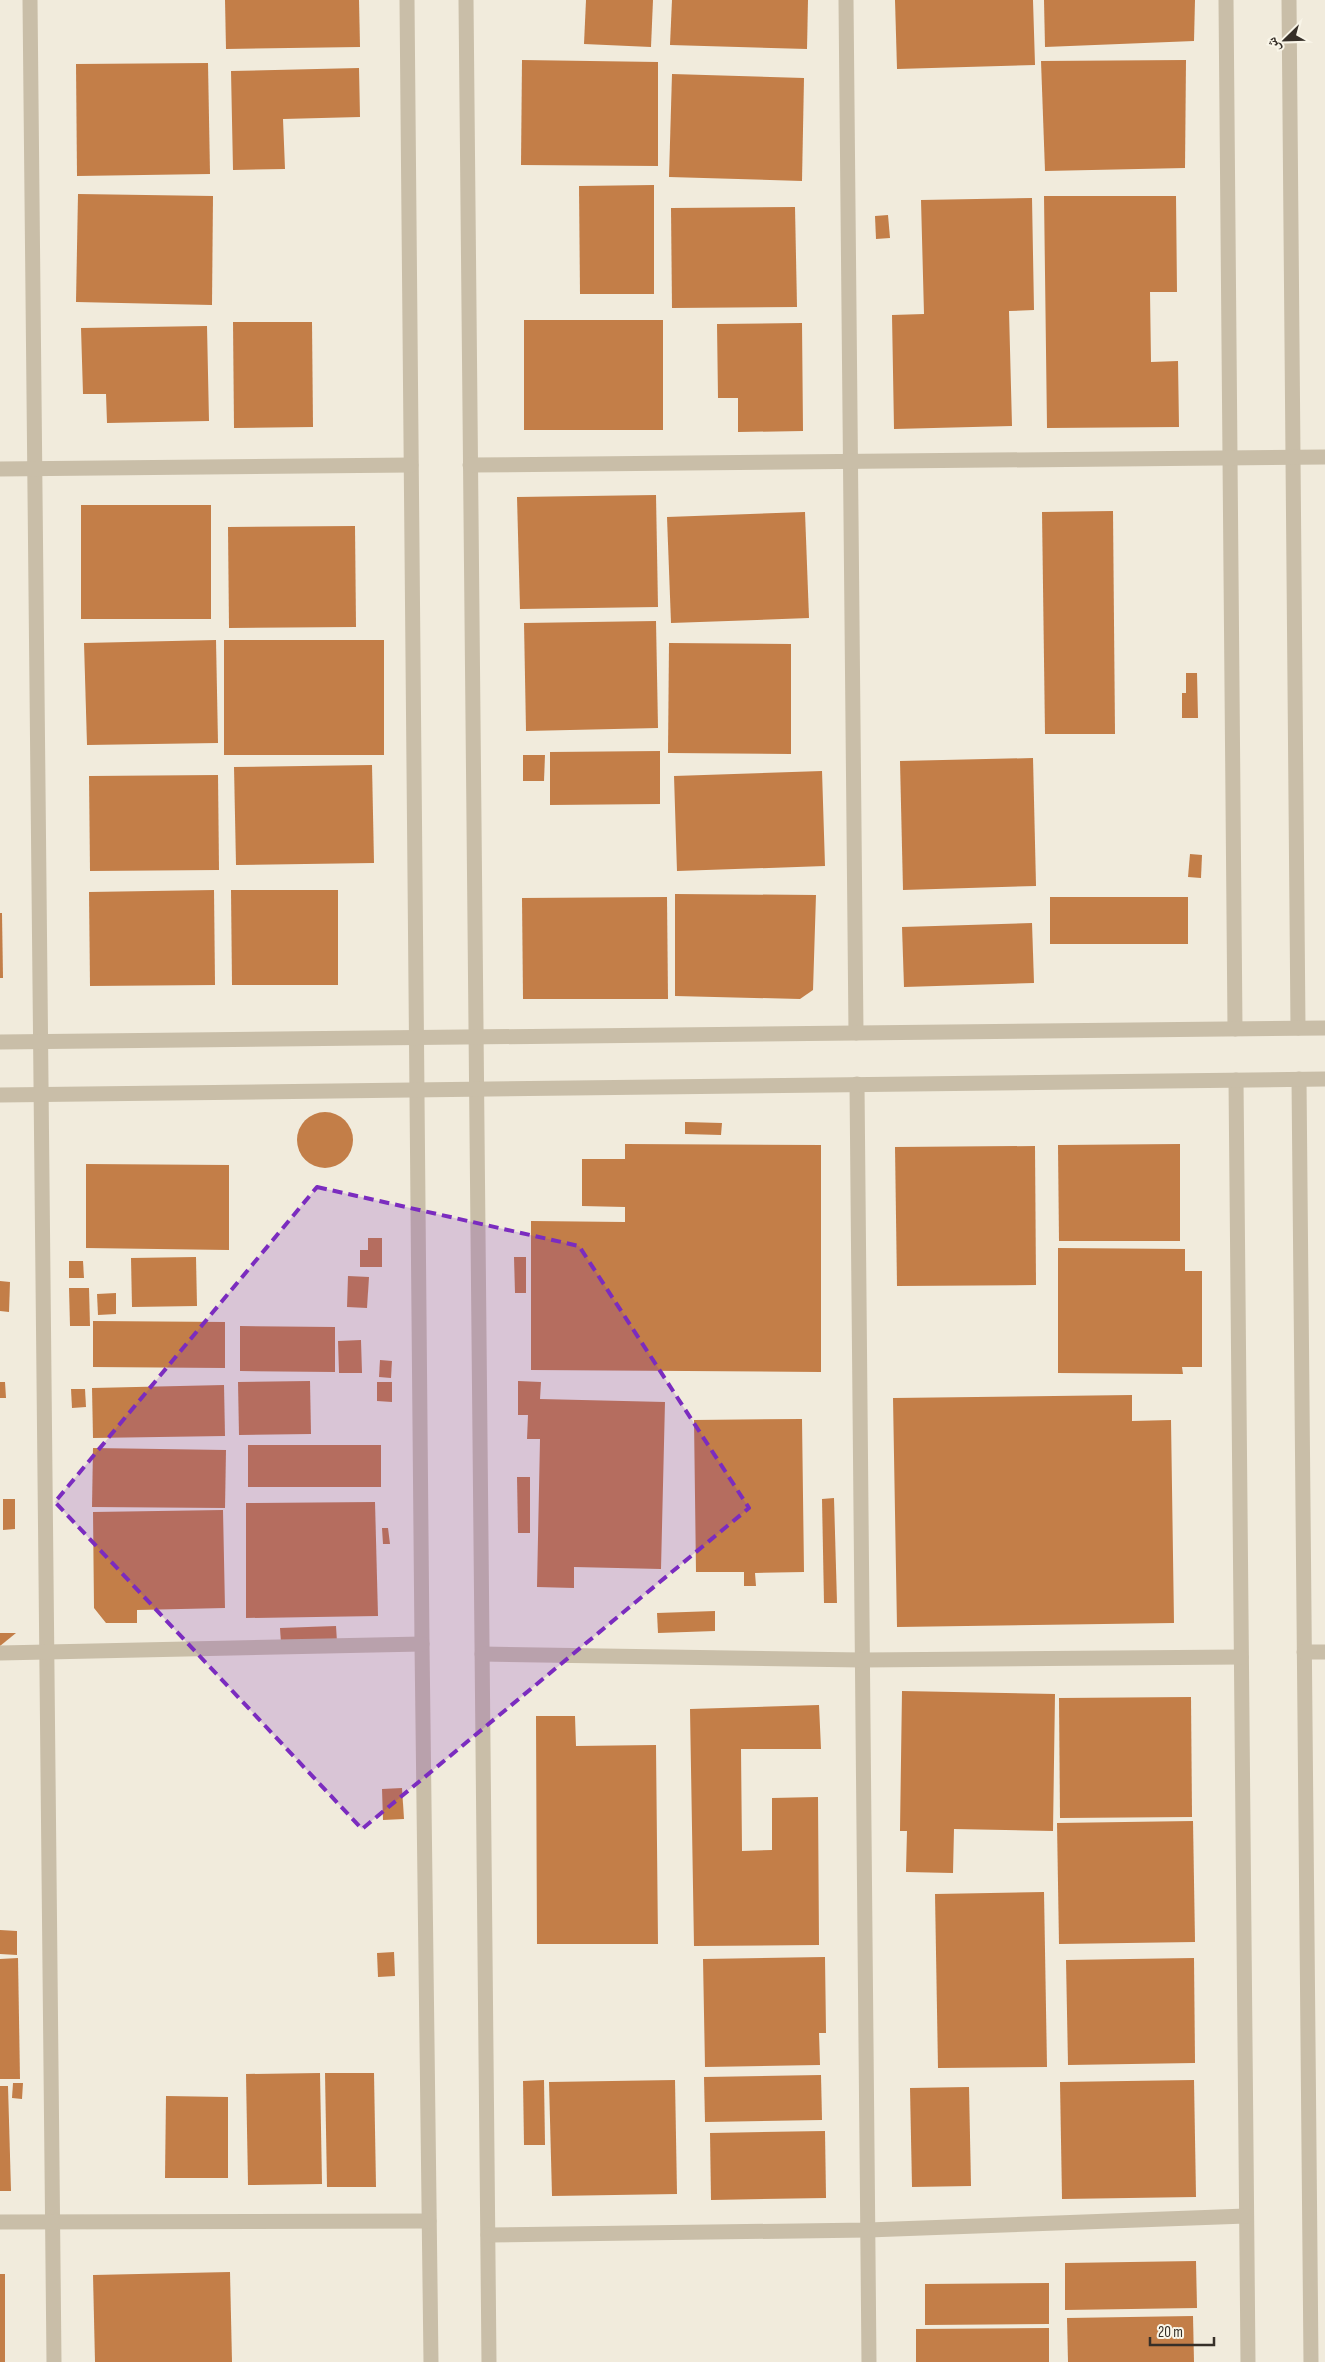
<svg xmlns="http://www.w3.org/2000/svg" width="1325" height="2362" viewBox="0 0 1325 2362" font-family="'Sofia Sans Condensed','Noto Naskh Arabic',sans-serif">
<rect width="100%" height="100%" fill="#f1ebdc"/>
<g fill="#c37e48">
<path d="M225,0H359L360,47L226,49Z"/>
<path d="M586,0H653L651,47L584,44Z"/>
<path d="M672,0H808L807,49L670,45Z"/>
<path d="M895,0H1033L1035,65L897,69Z"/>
<path d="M1044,0H1195L1194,41L1045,47Z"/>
<path d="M522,60L658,62V166L521,165Z"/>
<path d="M1186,60L1185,168L1045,171L1041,61Z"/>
<path d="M208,63L210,174L77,176L76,64Z"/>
<path d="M359,68L360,117L283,119L285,169L233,170L231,71Z"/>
<path d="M672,74L804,78L802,181L669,177Z"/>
<path d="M654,185V294H580L579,186Z"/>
<path d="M78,194L213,196L212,305L76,302Z"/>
<path d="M1044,196H1176L1177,292H1150L1151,362L1178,361L1179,427L1047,428Z"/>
<path d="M1032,198L1034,310L1009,311L1012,426L894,429L892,315L924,314L921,200Z"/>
<path d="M795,207L797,307L672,308L671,208Z"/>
<path d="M888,215L890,238L876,239L875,216Z"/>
<rect x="524" y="320" width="139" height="110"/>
<path d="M233,322H312L313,427L234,428Z"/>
<path d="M802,323L803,431L738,432V398H718L717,324Z"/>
<path d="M207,326L209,421L107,423L106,394H83L81,328Z"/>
<path d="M656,495L658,607L520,609L517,497Z"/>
<rect x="81" y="505" width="130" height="114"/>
<path d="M1113,511L1115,734H1045L1042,512Z"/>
<path d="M805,512L809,618L671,623L667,517Z"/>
<path d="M355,526L356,627L229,628L228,527Z"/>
<path d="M656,621L658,728L526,731L524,623Z"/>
<path d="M216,640L218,743L87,745L84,643Z"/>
<rect x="224" y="640" width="160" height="115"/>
<path d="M669,643L791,644V754L668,753Z"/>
<path d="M1186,673H1197L1198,718H1182V693H1186Z"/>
<path d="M660,751V804L550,805V752Z"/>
<path d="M523,755H545L544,781H523Z"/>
<path d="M1033,758L1036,886L903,890L900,761Z"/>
<path d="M372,765L374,863L236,865L234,767Z"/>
<path d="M822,771L825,866L677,871L674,776Z"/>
<path d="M218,775L219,870L90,871L89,776Z"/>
<path d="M1190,854L1202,855L1201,878L1188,877Z"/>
<path d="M214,890L215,985L90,986L89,892Z"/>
<path d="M231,890H338V985H232Z"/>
<path d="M675,894L816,895L813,990L800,999L675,996Z"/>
<path d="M667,897L668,999H523L522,898Z"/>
<rect x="1050" y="897" width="138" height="47"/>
<path d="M0,913H2L3,978H0Z"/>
<path d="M1032,923L1034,983L904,987L902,927Z"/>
<circle cx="325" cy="1140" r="28"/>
<path d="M685,1122L722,1123L721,1135L685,1134Z"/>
<path d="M625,1144L821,1145V1372L531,1370V1221L625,1222V1207L582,1206V1159H625Z"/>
<path d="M1180,1144V1241H1059L1058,1145Z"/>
<path d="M1035,1146L1036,1285L897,1286L895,1147Z"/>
<path d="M86,1164L229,1165V1250L86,1248Z"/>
<path d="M368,1238H382V1267H360V1250H368Z"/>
<path d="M1058,1248L1185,1249V1271H1202V1367H1182L1183,1374L1058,1373Z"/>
<path d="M196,1257L197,1306L132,1307L131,1258Z"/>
<path d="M514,1257H526V1293H515Z"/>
<path d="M69,1261H83L84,1278H69Z"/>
<path d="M348,1276L369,1277L367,1308L347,1307Z"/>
<path d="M0,1281L10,1282L9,1312L0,1311Z"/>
<path d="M69,1288H89L90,1326H70Z"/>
<path d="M116,1293V1314L98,1315L97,1294Z"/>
<path d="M93,1321L225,1322V1368L93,1367Z"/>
<path d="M240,1326L335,1327V1372L240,1371Z"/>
<path d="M361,1340L362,1373H339L338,1341Z"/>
<path d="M380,1360L392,1361L391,1378L379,1377Z"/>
<path d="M310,1381L311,1434L239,1435L238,1382Z"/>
<path d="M518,1381L541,1382L540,1399L665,1402L661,1569L574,1567V1588L537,1587L540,1439H527L528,1415H518Z"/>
<path d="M0,1382H5L6,1398H0Z"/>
<path d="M377,1382H392V1402L377,1401Z"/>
<path d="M224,1385L225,1436L93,1438L92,1388Z"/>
<path d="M71,1389H85L86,1407L72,1408Z"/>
<path d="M1132,1395V1421L1171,1420L1174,1623L897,1627L893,1398Z"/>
<path d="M802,1419L804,1572L755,1573L756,1586H744V1572H696L694,1420Z"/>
<rect x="248" y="1445" width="133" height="42"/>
<path d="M93,1448L226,1450L225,1508L92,1507Z"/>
<path d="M517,1477H530V1533H518Z"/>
<path d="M834,1498L837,1603H824L822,1499Z"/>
<path d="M3,1499H15V1529L3,1530Z"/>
<path d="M375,1502L378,1616L246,1618V1503Z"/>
<path d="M223,1510L225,1608L137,1610V1623H106L94,1608L93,1512Z"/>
<path d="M382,1528H388L390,1544H383Z"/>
<path d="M715,1611V1631L658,1633L657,1613Z"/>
<path d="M336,1626L337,1642L281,1643L280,1628Z"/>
<path d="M0,1633H16L0,1646Z"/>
<path d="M902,1691L1055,1694L1053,1831L954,1829L953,1873L906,1872L907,1831H900Z"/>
<path d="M1191,1697L1192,1817L1060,1818L1059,1698Z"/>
<path d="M819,1705L821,1749H741L742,1851L772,1850V1798L818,1797L819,1945L694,1946L690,1709Z"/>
<path d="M536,1716H575L576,1746L656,1745L658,1944H537Z"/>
<path d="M402,1788L404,1819L383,1820L382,1789Z"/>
<path d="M1193,1821L1195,1942L1059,1944L1057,1823Z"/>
<path d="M1044,1892L1047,2067L938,2068L935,1894Z"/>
<path d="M0,1930L17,1931V1955L0,1954Z"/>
<path d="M394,1952L395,1976L378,1977L377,1953Z"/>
<path d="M825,1957L826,2033H819L820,2065L705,2067L703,1959Z"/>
<path d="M18,1958L20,2079H0V1959Z"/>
<path d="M1194,1958L1195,2063L1068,2065L1066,1960Z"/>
<path d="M320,2073L322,2184L248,2185L246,2074Z"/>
<path d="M325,2073H374L376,2187H327Z"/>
<path d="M821,2075L822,2120L705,2122L704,2077Z"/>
<path d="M544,2080L545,2145H524L523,2081Z"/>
<path d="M675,2080L677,2194L552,2196L549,2082Z"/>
<path d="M1194,2080L1196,2197L1062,2199L1060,2082Z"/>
<path d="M13,2083H23L22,2099L12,2098Z"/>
<path d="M0,2086H8L11,2191H0Z"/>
<path d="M969,2087L971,2186L912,2187L910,2088Z"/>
<path d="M166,2096L228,2097V2178H165Z"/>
<path d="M825,2131L826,2198L711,2200L710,2133Z"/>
<path d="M1196,2261L1197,2308L1065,2310V2263Z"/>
<path d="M230,2272L232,2362H95L93,2275Z"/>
<rect x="0" y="2274" width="5" height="88"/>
<path d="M1049,2283V2324L925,2325V2284Z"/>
<path d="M1193,2316L1194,2362H1068L1067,2318Z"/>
<path d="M1049,2328V2362H916V2329Z"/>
</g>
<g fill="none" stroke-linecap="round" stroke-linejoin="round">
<g stroke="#c9bea8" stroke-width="15">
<path d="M30,0L54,2362"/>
<path d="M407,0L422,1644L431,2362"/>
<path d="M466,0L489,2362"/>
<path d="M846,0L856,1033"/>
<path d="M1226,0L1235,1029"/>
<path d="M1289,0L1298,1028"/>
<path d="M470,465L1325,457"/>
<path d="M0,469L411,465"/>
<path d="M0,1042L1325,1028"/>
<path d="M1299,1079L1311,2362"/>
<path d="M1236,1080L1248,2362"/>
<path d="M857,1084L869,2362"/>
<path d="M0,1095L1325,1079"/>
<path d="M1304,1652H1325"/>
<path d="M0,1653L422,1644"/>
<path d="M482,1654L862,1660L1241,1657"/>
<path d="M0,2222L429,2221"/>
<path d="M488,2235L868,2230L1246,2216"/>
</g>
</g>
<path fill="#7b2cbf" fill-opacity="0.2" stroke="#7b2cbf" stroke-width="4" stroke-dasharray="10 6" stroke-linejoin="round" d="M317,1187L579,1246L749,1508L362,1829L55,1502Z"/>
<g transform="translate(1285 40) rotate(247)" stroke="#f9f5e8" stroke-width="4" paint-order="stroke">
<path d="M0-4L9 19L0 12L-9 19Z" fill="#362f28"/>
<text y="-8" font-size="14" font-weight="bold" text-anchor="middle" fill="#362f28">ش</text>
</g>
<path d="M1150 2337v8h64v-8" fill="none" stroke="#362f28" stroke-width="2.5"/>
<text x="1158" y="2337" font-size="15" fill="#362f28" stroke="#f9f5e8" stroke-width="4" paint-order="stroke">20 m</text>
</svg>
